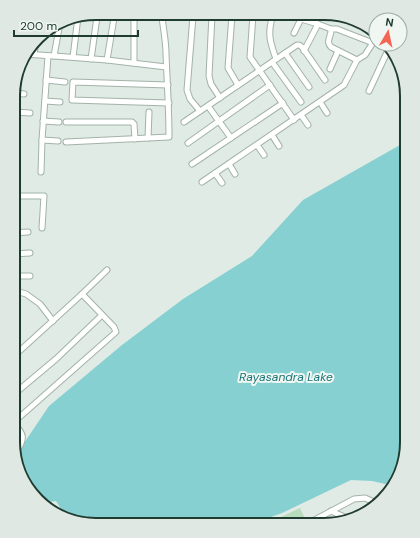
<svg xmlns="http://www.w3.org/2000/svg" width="420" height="538" viewBox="0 0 420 538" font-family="'DM Sans',sans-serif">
<rect width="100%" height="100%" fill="#dfebe4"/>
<path fill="#b8ddbc" d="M300,508L306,521L297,525H283L279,518Z"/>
<path fill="#86d0d1" d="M407,141V448L394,486L372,481L351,480L282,513L249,525L85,524L66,517L56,501L43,503L22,479L16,455L49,406L122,345L183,299L252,256L303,200Z"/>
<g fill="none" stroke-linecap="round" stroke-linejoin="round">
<defs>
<g id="minor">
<path d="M212,15L209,76L211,84L220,98"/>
<path d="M232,15L228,68L238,85"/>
<path d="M253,15L250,57L294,120"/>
<path d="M273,15C267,33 270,42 276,59"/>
<path d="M193,16L187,90L190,99L200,111"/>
<path d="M134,17V63"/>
<path d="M65,20L68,21"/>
<path d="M331,29H337L373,43"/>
<path d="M294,33L301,19L318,24L331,29C332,36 325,41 331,47L357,60"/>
<path d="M304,51L318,24"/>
<path d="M285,53L309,87"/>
<path d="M24,54L54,56L107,60L166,67"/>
<path d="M34,54L36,40"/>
<path d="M48,56L42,140L58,141"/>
<path d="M54,56L60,23"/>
<path d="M73,57L78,17"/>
<path d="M91,59L97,17"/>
<path d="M107,60L114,18"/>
<path d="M272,62L301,102"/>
<path d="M330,69L338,51"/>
<path d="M46,80L65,82"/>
<path d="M168,85L73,82L72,100L169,103"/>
<path d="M369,91L389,48"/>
<path d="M17,93L24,94"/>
<path d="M45,101L60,102"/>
<path d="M320,102L327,113"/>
<path d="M208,106L231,138"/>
<path d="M15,112L30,113"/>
<path d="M301,115L308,125"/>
<path d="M43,121L59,122"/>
<path d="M66,122H132L134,124L135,139"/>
<path d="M184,122L297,45H299L302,47L325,80"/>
<path d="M272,135L279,146"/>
<path d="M14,138L18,71"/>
<path d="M148,138L149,112"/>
<path d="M66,142L169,137C169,109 167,81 166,53C166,41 163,28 162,16"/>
<path d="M188,143L270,85"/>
<path d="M257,145L264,155"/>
<path d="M192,164L283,103"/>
<path d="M229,164L235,174"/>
<path d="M41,172L42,140"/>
<path d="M215,173L222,183"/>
<path d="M202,182L344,85L357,60L365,55L376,38"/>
<path d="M14,196H44L42,228"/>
<path d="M13,233L28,232"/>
<path d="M13,254L30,253"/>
<path d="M13,276H30"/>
<path d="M13,290L26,294L40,304L53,321"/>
<path d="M13,325V326"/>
<path d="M13,357L81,295L107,270"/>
<path d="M13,395L56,359L102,315"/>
<path d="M13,422C25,436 25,437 16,453"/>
<path d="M14,422L116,332L114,327L83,295H81"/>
<path d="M331,511L349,519"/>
<path d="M305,525L354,499L365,498L376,503"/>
</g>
</defs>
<use href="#minor" stroke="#a2b3aa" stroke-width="7"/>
<use href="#minor" stroke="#fff" stroke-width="5"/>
</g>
<g text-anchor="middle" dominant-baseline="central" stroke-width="4" stroke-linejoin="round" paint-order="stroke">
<g font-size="12" font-style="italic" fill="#1a7578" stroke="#f0f7f3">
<text x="286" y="377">Rayasandra Lake</text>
</g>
</g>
<path d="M0 0H420V538H0ZM96 20H324A76 76 0 0 1 400 96V442A76 76 0 0 1 324 518H96A76 76 0 0 1 20 442V96A76 76 0 0 1 96 20Z" fill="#dfe8e3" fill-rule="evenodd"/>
<path fill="none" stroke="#203b30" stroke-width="2" d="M96 20H324A76 76 0 0 1 400 96V442A76 76 0 0 1 324 518H96A76 76 0 0 1 20 442V96A76 76 0 0 1 96 20Z"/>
<g transform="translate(388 32) rotate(9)"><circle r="19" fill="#f0f7f3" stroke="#9daca5"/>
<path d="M0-3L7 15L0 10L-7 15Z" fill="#f46554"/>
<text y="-6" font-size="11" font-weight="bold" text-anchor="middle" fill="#203b30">N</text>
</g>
<path d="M14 30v6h124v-6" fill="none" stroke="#203b30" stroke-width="2"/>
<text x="20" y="30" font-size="12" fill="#203b30" stroke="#f0f7f3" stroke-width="3" paint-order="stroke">200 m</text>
</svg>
